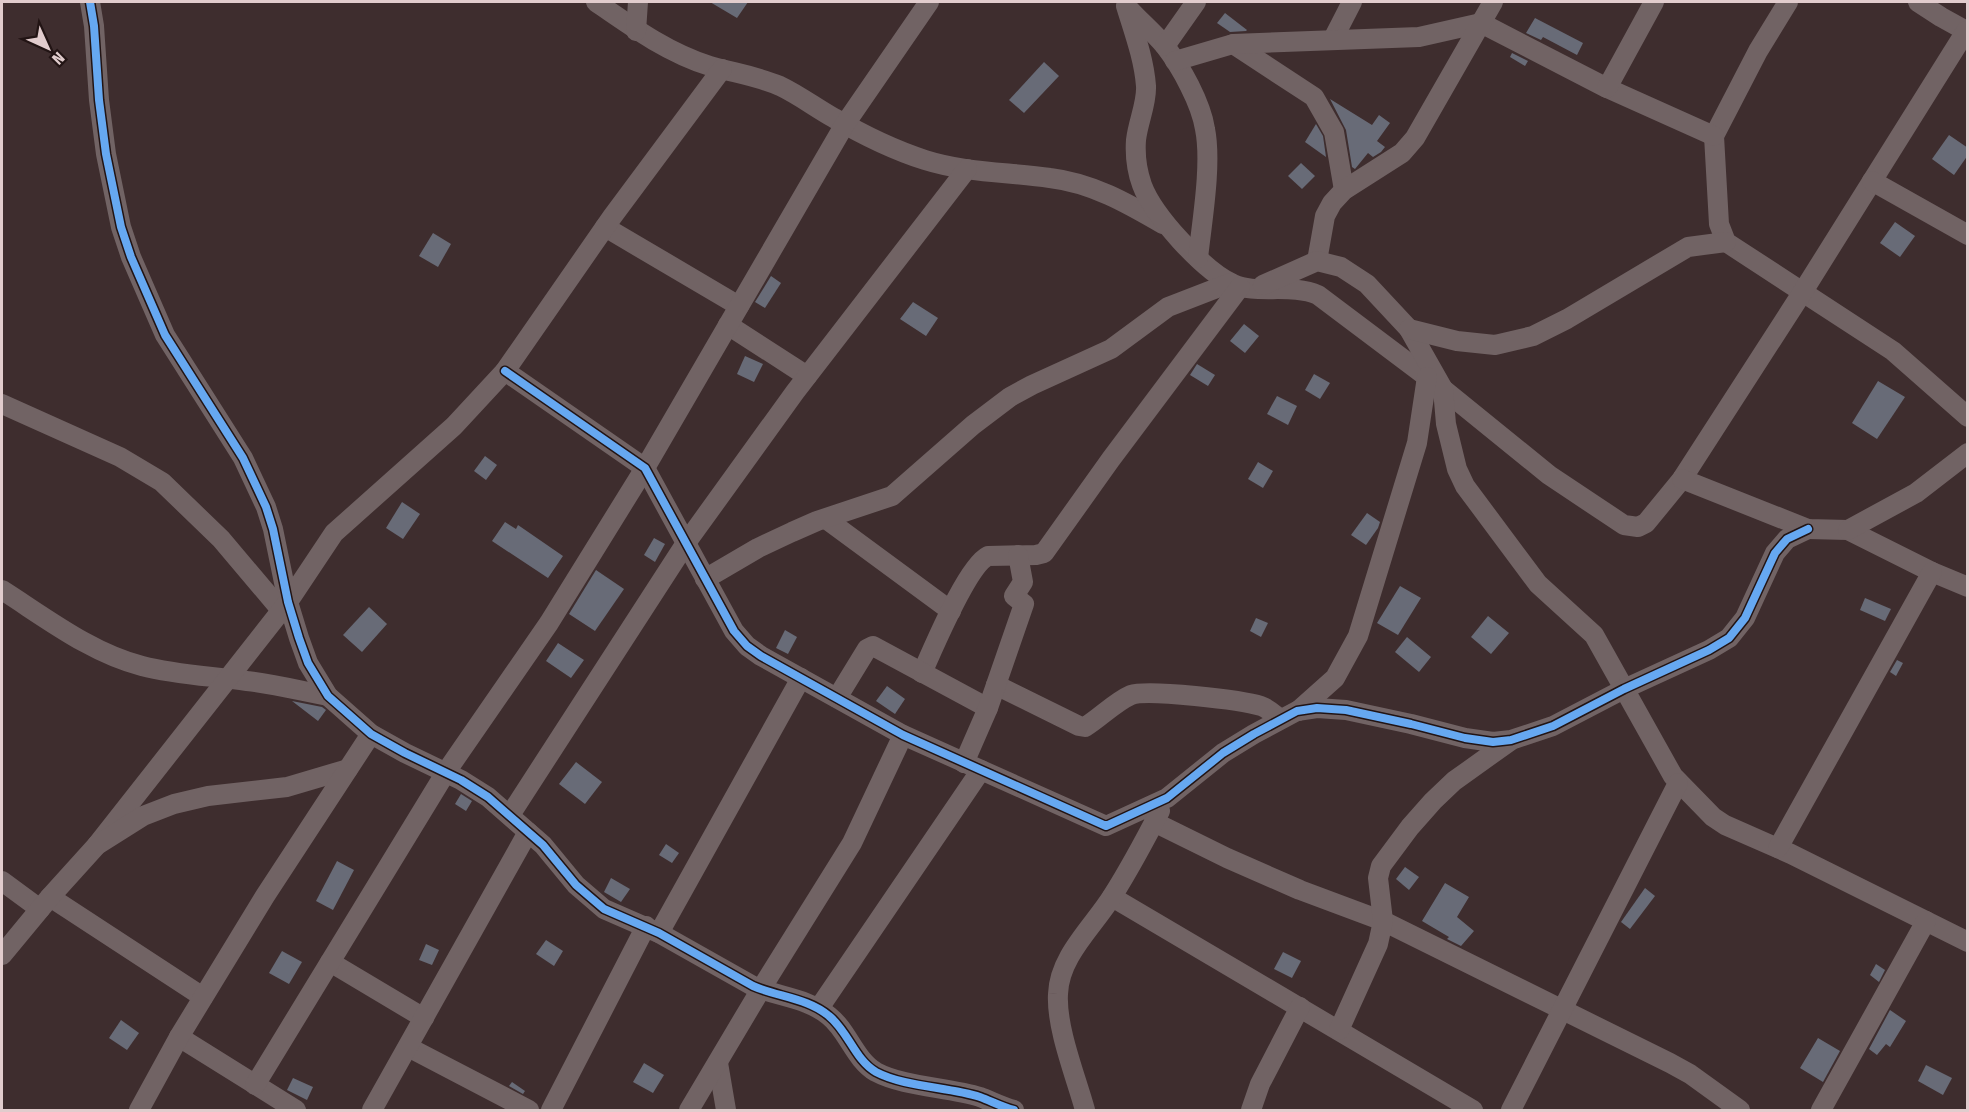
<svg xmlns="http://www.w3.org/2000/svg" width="1969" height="1112" viewBox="0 0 1969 1112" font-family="'Fira Sans Condensed',sans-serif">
<rect width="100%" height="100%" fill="#3e2d2e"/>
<g fill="#686b77">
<path d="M710,2H748L737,18Z"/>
<path d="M1225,13L1247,30L1246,31L1230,32L1217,23Z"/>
<path d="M1535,18L1583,43L1577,55L1543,37L1541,40L1526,33Z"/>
<path d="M1512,53L1528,61L1525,66L1510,57Z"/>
<path d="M1044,62L1059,76L1024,113L1009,100Z"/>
<path d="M1330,99L1372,125L1379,115L1390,123L1377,141L1385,147L1381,152L1373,157L1368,153L1355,169L1352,167L1346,130Z"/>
<path d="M1316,124L1323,136L1326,157L1305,142Z"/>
<path d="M1949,135L1968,148V155L1954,175L1932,159Z"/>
<path d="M1301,163L1315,176L1302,189L1288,176Z"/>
<path d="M1895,222L1915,236L1900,257L1880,243Z"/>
<path d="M433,233L451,244L438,267L419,256Z"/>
<path d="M771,276L781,283L765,308L755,302Z"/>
<path d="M913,302L938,318L926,336L900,319Z"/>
<path d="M1244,324L1259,336L1245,353L1230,341Z"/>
<path d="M745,356L763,364L754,382L737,374Z"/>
<path d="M1197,364L1215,375L1208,386L1190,375Z"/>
<path d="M1314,374L1330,383L1320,399L1305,390Z"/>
<path d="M1878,381L1905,397L1877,439L1852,423Z"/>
<path d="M1277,396L1297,406L1288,425L1267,414Z"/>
<path d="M485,456L497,465L486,480L474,471Z"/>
<path d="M1258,462L1273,471L1263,488L1248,479Z"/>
<path d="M402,502L420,514L403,539L386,528Z"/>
<path d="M1367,513L1380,522L1378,528L1366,545L1351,535Z"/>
<path d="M505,522L516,529L518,525L563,556L548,578L492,541Z"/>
<path d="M654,538L665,544L655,562L644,555Z"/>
<path d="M596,570L624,589L595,631L569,614Z"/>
<path d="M1400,586L1421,598L1398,635L1377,623Z"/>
<path d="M1865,598L1891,609L1885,621L1860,610Z"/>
<path d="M369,607L387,624L362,652L343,635Z"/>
<path d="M1488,616L1509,633L1491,654L1471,637Z"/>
<path d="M1256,618L1268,623L1261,637L1250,631Z"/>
<path d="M785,630L797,637L788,654L776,648Z"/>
<path d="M1407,637L1431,657L1419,672L1395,652Z"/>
<path d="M558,643L584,660L571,678L546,661Z"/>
<path d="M1897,660L1903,663L1896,676L1890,672Z"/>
<path d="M887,686L905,699L895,714L876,701Z"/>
<path d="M292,701L322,707L326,710L318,721Z"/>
<path d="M576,762L602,782L585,804L559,784Z"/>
<path d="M461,794L472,801L466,811L455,804Z"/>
<path d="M666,844L679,853L672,863L659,855Z"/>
<path d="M337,861L354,870L333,910L316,901Z"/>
<path d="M1405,867L1419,877L1409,890L1396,879Z"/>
<path d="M611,878L630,889L621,902L604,892Z"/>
<path d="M1445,883L1469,897L1457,917L1474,931L1461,946L1447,939L1449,937L1422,921Z"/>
<path d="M1645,888L1655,896L1630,929L1621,922Z"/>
<path d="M546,940L563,951L554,966L536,954Z"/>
<path d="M426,944L439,950L432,965L419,960Z"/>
<path d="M282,951L302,962L289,984L269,973Z"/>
<path d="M1283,952L1301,961L1292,978L1274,969Z"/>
<path d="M1876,964L1885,970L1879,982L1870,975Z"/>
<path d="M1890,1010L1906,1021L1890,1047L1886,1044L1877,1055L1869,1049Z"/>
<path d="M121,1020L139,1033L127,1050L109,1038Z"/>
<path d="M1818,1038L1840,1051L1823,1082L1800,1068Z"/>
<path d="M644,1063L664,1075L653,1093L633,1082Z"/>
<path d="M1926,1065L1952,1078L1943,1095L1918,1081Z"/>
<path d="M293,1078L313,1087L307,1100L287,1090Z"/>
<path d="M512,1082L525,1091L523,1094L509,1086Z"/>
</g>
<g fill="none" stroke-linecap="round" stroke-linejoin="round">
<g stroke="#716364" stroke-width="20">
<path d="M90,2L94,26L99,100L106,154L121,227L131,257L165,335L243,458L266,507L273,529L288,602L299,638L308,663L328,696L371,734L405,753L461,780L488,797L543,845L576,885L604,909L659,933L753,986C778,997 808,998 829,1016C848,1031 855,1060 876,1072C904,1087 949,1087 980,1097C991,1101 1002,1107 1014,1110"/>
<path d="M596,2C632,27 668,53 710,66C734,73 757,76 780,86C799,95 816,108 834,118C863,135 894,150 925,160C966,173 1009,172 1050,178C1092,183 1127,203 1163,224"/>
<path d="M1788,2L1758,51L1714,136L1719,224L1726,242L1893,351L1968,417"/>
<path d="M1918,2L1941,17L1968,32"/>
<path d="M1126,6C1134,32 1144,59 1146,86C1147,103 1138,122 1136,140C1135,154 1137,171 1142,185C1153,215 1204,271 1233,284C1255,295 1292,283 1318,295L1443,389L1549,475L1624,525L1638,527L1646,523L1682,479L1802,293L1966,31"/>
<path d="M1129,9C1141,22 1154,33 1165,46C1181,67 1201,103 1205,129C1212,164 1202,221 1198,258"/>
<path d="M636,31L638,2"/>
<path d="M1333,39L1352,2"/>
<path d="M1233,44L1314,97L1334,132L1344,190"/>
<path d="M1165,46L1196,2"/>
<path d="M1175,61L1233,44L1419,37L1481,23L1607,88L1714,136"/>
<path d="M1607,88L1654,2"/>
<path d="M1872,181L1968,235"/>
<path d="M605,227L739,306"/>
<path d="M1317,261L1325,216L1332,203L1344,190L1402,153L1415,138L1493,2"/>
<path d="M1263,285L1317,261L1341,267L1367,284L1409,329L1443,389L1446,424L1457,469L1465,486L1538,584L1594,635L1673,776L1713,817L1725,825L1791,854L1968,942"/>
<path d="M728,325L807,376"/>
<path d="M1409,329L1457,341L1495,345L1533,336L1567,319L1688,247L1726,242"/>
<path d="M505,371L645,468L734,631L747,646L761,656L903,735L1106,826L1167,798L1223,753L1254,734L1297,711L1317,708L1346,710L1411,724L1465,738L1493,742L1511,740L1553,726L1624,689L1709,650L1729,638L1745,618L1775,553L1787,539L1808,529"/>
<path d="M2,404L120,457L162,482L221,539L281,610"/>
<path d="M1682,479L1808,529L1848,530L1932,572L1968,587"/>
<path d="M826,519L951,611"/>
<path d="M1848,530L1916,493L1968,453"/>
<path d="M705,579L758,548L792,532L817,521L892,496L973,425L1010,397L1032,385L1111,349L1168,307L1230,283"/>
<path d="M2,590C46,618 91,653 142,666C176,675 212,676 247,681C274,684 301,691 328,696"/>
<path d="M922,673C933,649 967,566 988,556L1036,555L1044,553L1111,459L1240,287"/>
<path d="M996,685L1079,726L1085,727C1101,717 1115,702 1131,695C1148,689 1242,700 1261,706C1269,709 1274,714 1280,719"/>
<path d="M837,698L867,649L873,646L988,708"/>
<path d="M1298,711L1335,678L1358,636L1417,443L1427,377"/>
<path d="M964,763L988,708L1024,604L1014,596L1023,582L1018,555"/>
<path d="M510,815L686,543L795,392L967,169"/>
<path d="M1154,822L1227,858L1300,890L1383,921L1670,1063L1690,1074L1740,1110"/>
<path d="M97,845L288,602L334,533L454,426L505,371L612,217L722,69"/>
<path d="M1778,848L1932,572"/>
<path d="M2,881L40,909"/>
<path d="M50,897L203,997"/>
<path d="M1112,897L1473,1110"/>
<path d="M659,933L801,678"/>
<path d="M2,955L50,897L97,845L143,816L174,804L208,796L287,787L348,769"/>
<path d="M330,962L424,1018"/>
<path d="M819,1008L981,770"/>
<path d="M1339,1030L1378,944L1383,921L1378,878L1381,866L1410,827L1433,801L1454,781L1510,741"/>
<path d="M179,1037L296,1110"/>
<path d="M408,1047L529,1110"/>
<path d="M718,1063L726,1110"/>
<path d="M255,1085L446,772L549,623L645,468L845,124L929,2"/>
<path d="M139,1110L179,1037L265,896L371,734"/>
<path d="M372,1110L528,832"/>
<path d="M551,1110L646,926"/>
<path d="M689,1110L761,989L852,843L903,735"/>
<path d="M1085,1110C1076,1077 1056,1028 1058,994C1059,956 1094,926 1113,895C1130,868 1145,840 1160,811"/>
<path d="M1251,1110L1260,1084L1300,1007"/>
<path d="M1511,1110L1678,783"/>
<path d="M1821,1110L1926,921"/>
</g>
<defs>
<g id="cycleway">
<path d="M90,2L94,26L99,100L106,154L121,227L131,257L165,335L243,458L266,507L273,529L288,602L299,638L308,663L328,696L371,734L405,753L461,780L488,797L543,845L576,885L604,909L659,933L753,986C778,997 808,998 829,1016C848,1031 855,1060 876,1072C904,1087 949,1087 980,1097C991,1101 1002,1107 1014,1110"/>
<path d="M505,371L645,468L734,631L747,646L761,656L903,735L1106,826L1167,798L1223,753L1254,734L1297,711L1317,708L1346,710L1411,724L1465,738L1493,742L1511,740L1553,726L1624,689L1709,650L1729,638L1745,618L1775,553L1787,539L1808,529"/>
</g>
</defs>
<use href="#cycleway" stroke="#221414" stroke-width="11"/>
<use href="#cycleway" stroke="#66a8f1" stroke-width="8"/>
</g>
<rect width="1969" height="1112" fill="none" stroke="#e1cccd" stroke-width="6"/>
<g transform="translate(48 48) rotate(135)" stroke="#221414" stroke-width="4.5" paint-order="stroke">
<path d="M0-4.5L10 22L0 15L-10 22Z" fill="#e1cccd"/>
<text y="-9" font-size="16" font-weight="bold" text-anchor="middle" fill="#e1cccd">N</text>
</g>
</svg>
